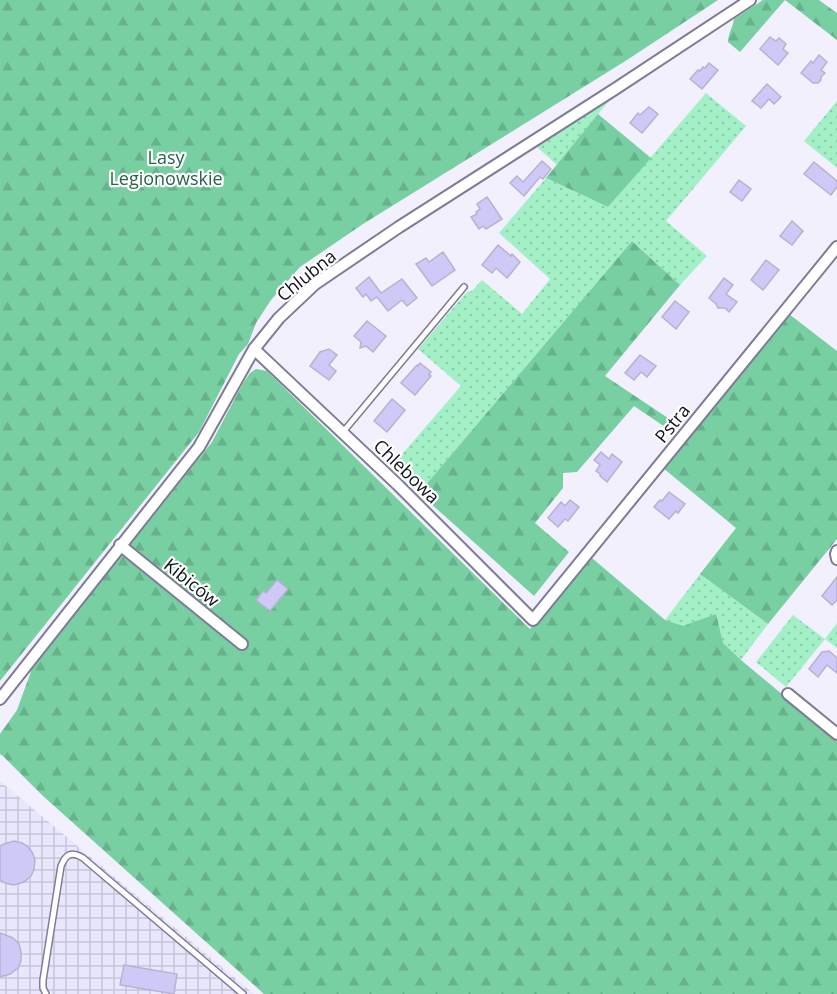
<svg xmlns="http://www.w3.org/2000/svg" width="837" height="994" viewBox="0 0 837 994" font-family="'Open Sans',sans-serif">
<defs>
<pattern id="industrial-grid" width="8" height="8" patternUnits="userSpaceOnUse" patternTransform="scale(1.5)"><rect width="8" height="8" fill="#e9e7fe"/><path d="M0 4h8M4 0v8" fill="none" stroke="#c7c5d9"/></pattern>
<pattern id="grass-dots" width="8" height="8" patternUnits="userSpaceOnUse" patternTransform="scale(1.5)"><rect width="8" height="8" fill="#a3f0c7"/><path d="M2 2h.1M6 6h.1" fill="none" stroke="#8bcdaa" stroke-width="1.8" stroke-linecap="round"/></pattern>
<pattern id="forest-firs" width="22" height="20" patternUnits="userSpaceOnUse" patternTransform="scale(1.5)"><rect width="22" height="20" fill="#78cfa2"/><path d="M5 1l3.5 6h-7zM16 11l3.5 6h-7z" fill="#67b18b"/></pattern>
</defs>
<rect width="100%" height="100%" fill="#f1f0fc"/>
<path fill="url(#industrial-grid)" d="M0,781L254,994H0Z"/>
<g fill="url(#grass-dots)">
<path d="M706,93L746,126L666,221L707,256L680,285L632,241L419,493L391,467L461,386L418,349L467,292L472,291L482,280L522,314L550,279L499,233L546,178L608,207Z"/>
<path d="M612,97L557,165L536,146Z"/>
<path d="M837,101V168L804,141Z"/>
<path d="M700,574L768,624L741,660L723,643L665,620Z"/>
<path d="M793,615L825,639L837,623V648L825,639L786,687L756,662Z"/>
</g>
<g fill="url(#forest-firs)">
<path d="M0,0H718L627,60L363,224L300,267L271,300L256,323L248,344L239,354L199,432L0,681Z"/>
<path d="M763,0H819L837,13V40L785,0L740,52L728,42C728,34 733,27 734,19Z"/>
<path d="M598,114L651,158L608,207L546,178Z"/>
<path d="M632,241L680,285L605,376L674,422L668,429L634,406L577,472L563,473V488L535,523L569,552L534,596L419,493Z"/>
<path d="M789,314L837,351V539L768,624L700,574L736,528L663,468Z"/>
<path d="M256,369L267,371L530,629L592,558L665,620L683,626L716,614L723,643L741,660L837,740V994H264L43,796L4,757L0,754V734L17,710L33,666L212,442L242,385L250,373Z"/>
</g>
<g fill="#cfc9f7" stroke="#b6b2d0" stroke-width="1.5">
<path d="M770,37L776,41L779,38L786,44L783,49L788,53L778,65L760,49Z"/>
<path d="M819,55L827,62L821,70L825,73L821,77V80L818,83H813L801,73L811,61L813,63Z"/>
<path d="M709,63L718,70L702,89L690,79L698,70L700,71L703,67L705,68Z"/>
<path d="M767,84L781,97L774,104L769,99L761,108L752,101Z"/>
<path d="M649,107L658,114L642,133L630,123L638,113L640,115Z"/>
<path d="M542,161L551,169L543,179L540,177L524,196L510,183L517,176L523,182Z"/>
<path d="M814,162L837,181V187L831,195L804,174Z"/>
<path d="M739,180L751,189L742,201L730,192Z"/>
<path d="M487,197L502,219L486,229L483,226L479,229L471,217L477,214L476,212L480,209L477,204Z"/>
<path d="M792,221L803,231L792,245L780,236Z"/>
<path d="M498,245L511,256L512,254L520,262L507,278L496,268L492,273L482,265Z"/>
<path d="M443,252L455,270L432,286L416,264L426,258L429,262Z"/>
<path d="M766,260L779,270L763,290L751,280Z"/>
<path d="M369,277L381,293L402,279L417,298L407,306L402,300L388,311L377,297L371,301L366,294L363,297L356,288Z"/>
<path d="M724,278L733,285L726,294L737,302L729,312L725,308H718L716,304L709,298Z"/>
<path d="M675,301L689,312L676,329L662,317Z"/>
<path d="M367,321L386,336L373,352L366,346L360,348L361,342L354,336Z"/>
<path d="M329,349L337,355L329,365L336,371L329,380L310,366L320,352Z"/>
<path d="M640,355L656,366L647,377L641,372L634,380L625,373Z"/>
<path d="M420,363L431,372L429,375L431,376L415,395L401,383L417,365L418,366Z"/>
<path d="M392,399L405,410L387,432L374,421Z"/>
<path d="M601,452L609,459L612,454L622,462L607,482L600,476V474L596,471L600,465L594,460Z"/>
<path d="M669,492L685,504L678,513L676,511L669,519L654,507L660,500L662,501Z"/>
<path d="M570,500L579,507L568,521L565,519L558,527L548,518L561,502L565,506Z"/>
<path d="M837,577V600L832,605L822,596Z"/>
<path d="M277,580L288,589L270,611L256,600L263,591L266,593Z"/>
<path d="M829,651L837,658V673L827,665L818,677L809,669L822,652Z"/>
<path d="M14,841L22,843L27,846L32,852L35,860L34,869L31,876L24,882L14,885L5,883L0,880V846L4,844Z"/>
<path d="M0,933L13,938L19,944L21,952V961L18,968L10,974L0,977Z"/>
<path d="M124,965L177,974L174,994L120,985Z"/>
</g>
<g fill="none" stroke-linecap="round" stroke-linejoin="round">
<defs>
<g id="service">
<path d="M343,432L464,287"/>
<path d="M46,994L43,988V980L61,866C66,854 71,851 83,858L243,994"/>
</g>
<g id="minor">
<path d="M254,349L398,485L533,620L837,247"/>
<path d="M120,545L242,644"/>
<path d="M837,551L836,554L837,559"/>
<path d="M788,694L837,734"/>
<path d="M0,699L199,447L254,349L279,318L315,284L399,227L615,89L750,0"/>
</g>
</defs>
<use href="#service" stroke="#7f7b97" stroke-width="8"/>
<use href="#minor" stroke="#7f7b97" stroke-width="14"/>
<use href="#service" stroke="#fff" stroke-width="5"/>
<use href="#minor" stroke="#fff" stroke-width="10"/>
</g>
<g text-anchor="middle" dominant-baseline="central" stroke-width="4.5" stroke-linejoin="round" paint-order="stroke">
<g font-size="18" fill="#256547" stroke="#fff">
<text x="166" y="157">Lasy<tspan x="166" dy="21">Legionowskie</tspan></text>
</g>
<g font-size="18" fill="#110f1a" stroke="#fff">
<text transform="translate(306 275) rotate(-39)">Chlubna</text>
<text transform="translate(672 423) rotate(-51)">Pstra</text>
<text transform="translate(407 471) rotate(44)">Chlebowa</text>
<text transform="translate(192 582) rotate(39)">Kibiców</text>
</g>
</g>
</svg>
